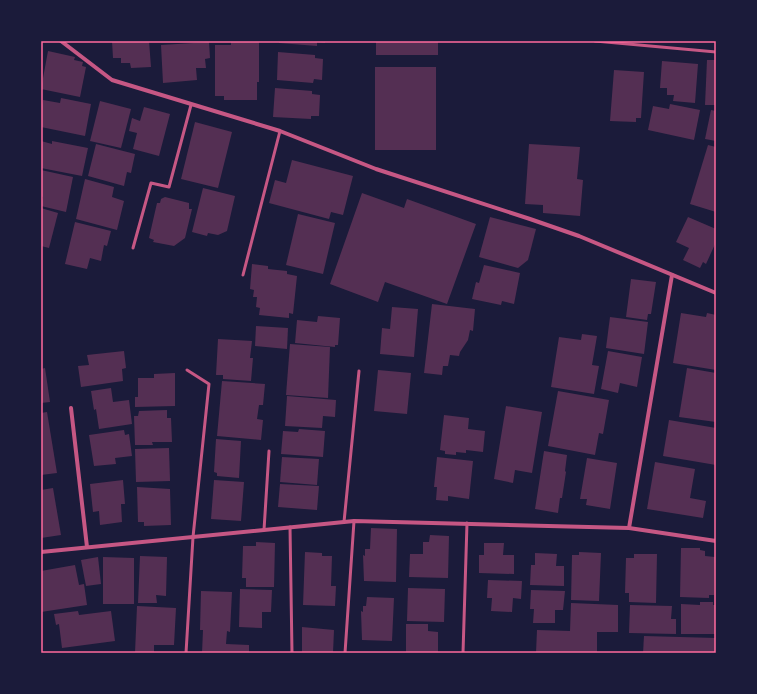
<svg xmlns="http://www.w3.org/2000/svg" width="757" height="694" viewBox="0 0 757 694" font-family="'Fira Sans',sans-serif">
<rect width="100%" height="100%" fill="#1b1b3a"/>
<g fill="#542f53">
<path d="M112,41H149L151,67L131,68L130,63H121V58H113Z"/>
<path d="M279,41H325V43L317,42V46L279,43Z"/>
<rect x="376" y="41" width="62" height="14"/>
<path d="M209,42L210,58L205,59L206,68H196L197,80L163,83L161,45Z"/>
<path d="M231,42H259V82H257V100H224V96H215V45H231Z"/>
<path d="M48,51L75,57L74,60L83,62L82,66L86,67L80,97L41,89Z"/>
<path d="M278,52L315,55V58L323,59L322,80L314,79L313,83L277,80Z"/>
<path d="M707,60H716V105H705Z"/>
<path d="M662,61L698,64L695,103L673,101L674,95H667V88H660Z"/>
<rect x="375" y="67" width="61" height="83"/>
<path d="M614,70L644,72L641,118H636V122L610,121Z"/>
<path d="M275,88L312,91V94L320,95L319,116H311V119L273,117Z"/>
<path d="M61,98L91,104L85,136L41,127V111L43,100L60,103Z"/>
<path d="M100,101L131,109L121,148L90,141Z"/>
<path d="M670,104L700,110L694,140L648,130L653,106L669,109Z"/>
<path d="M144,107L170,114L159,156L133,149L137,133L129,131L132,118L140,121Z"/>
<path d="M711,110L716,111V141L705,139Z"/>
<path d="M195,122L232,132L218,188L181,179Z"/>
<path d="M41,141L52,144V141L88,148L82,176L41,168Z"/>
<path d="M96,144L135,154L131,173L127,172L124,186L88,176Z"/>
<path d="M529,144L580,147L577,179L583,180L580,216L543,213V205L525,204Z"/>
<path d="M708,145L716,147V212L690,204Z"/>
<path d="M292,160L353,176L343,215L331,212L329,219L269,203L275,180L286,183Z"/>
<path d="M41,170L73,177L66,212L41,206L43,197L41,196Z"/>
<path d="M85,179L114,187L112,197L124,201L117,230L76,219Z"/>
<path d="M203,188L235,196L227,231L218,235L208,233L207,236L192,232Z"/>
<path d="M362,193L404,208L407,199L476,224L447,304L385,282L378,302L330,284Z"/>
<path d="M165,197L189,203V209H192L185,238L174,246L153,242L154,240L149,238L157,203H160L161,199Z"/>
<path d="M41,208L58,213L49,248L41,246Z"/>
<path d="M298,214L335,223L323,274L286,265Z"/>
<path d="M490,217L536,229L528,260L518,268L479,257Z"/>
<path d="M688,217L716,229L715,236L716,242L706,264L703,262L700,268L683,260L689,248L676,242Z"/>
<path d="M75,222L111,231L107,246L104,245L101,261L90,258L87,269L65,264Z"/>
<path d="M252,264L268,266V269L287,271V274L297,276L293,314L289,313V318L259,315L260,308L256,307L257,297H253L254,290L250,289Z"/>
<path d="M484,265L520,273L514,304L502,301L501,305L472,299L476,282L479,283Z"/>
<path d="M631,279L656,282L651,314H648L647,320L626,317Z"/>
<path d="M432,304L475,309L473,331L470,330L468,340L460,352L459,356L450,355L448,366H443L442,375L424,373Z"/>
<path d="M392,307L418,309L414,357L380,354L382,328L390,329Z"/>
<path d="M681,313L706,317L707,313L716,315V370L673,363Z"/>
<path d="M318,316L340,318L338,345H335V347L295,343L297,320L317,322Z"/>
<path d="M610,317L648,322L644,354L606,348Z"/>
<path d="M256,326L288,328L287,349L255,346Z"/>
<path d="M582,334L597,336L592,365L599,366L594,394L551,387L559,337L581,340Z"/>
<path d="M218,339L252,341L250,358H253L251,381L223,379V375H216Z"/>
<path d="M290,344L330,347L328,398L286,395Z"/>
<path d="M124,351L126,368L122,369L123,381L81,387L78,366L89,365L87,355Z"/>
<path d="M608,351L642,357L637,387L620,383L618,393L601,389Z"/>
<path d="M45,368L50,402L41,403V369Z"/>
<path d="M687,368L716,373V422L679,417Z"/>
<path d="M378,370L411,373L407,414L374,411Z"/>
<path d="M175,373V406L135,407V397H138V378H154V374Z"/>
<path d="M222,381L265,384L263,405H259L257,419L263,420L261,440L217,436Z"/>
<path d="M111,388L113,402L129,400L132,424L99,429L96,409L94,410L91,391Z"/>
<path d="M558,391L609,400L603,434L599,433L595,455L548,446Z"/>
<path d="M287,396L336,400L335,417L323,416L322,428L285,426Z"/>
<path d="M506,406L542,412L532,473L515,470L513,483L494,479Z"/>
<path d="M167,410V418H171L172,442H152L153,445H135L134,416H138L139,411Z"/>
<path d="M47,412L57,473L41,475V413Z"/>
<path d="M444,415L469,418L468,429L485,431L483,452L466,450V453L456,452V455L445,454V451L440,450Z"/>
<path d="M669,420L716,428V465L663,456Z"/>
<path d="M299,429L325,431L323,457L281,454L283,431L298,432Z"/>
<path d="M124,430L125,435L129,434L132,456L115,458L116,464L94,466L89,435Z"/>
<path d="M216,439L241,441L239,478L217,476V473L214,472Z"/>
<path d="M169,448L170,481L136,482L135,449Z"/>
<path d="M544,451L567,455L565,471L566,472L562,498H560L558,513L535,509Z"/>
<path d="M282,457L319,459L317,485L280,482Z"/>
<path d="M437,457L473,461L469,499L448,496V501L436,500L437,487H434Z"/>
<path d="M587,458L617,463L610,509L586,505L587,499H580Z"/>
<path d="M655,462L695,469L690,498L706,501L703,518L647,509Z"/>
<path d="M123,480L125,504H121L122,522L100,525L99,511L93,512L90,484Z"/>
<path d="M214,480L244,482L241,521L211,519Z"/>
<path d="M280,484L319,486L317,510L278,507Z"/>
<path d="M137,487L170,489L171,525L144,526V522H138Z"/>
<path d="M53,488L61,535L41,538V490Z"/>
<path d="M371,528L397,529L396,582L364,581L363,555L365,556V549H370Z"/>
<path d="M430,535L449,536L448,578L409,577L410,554H423V542H429Z"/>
<path d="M256,542L275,543L274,587H246V578H242L243,546H256Z"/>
<path d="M484,543H504L503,555H514V574L479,573V555H484Z"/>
<path d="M681,548H700V550L705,551V556L715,557L714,595H709V598L680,597Z"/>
<path d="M305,552L322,553V556H332L331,586H336L335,606L303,605Z"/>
<path d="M579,552L601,553L599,601L571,600L572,555H579Z"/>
<path d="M535,553L557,554L556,566H564V586L530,585L531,565H535Z"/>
<path d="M634,554H657L656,603L629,602V593H625L626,558H634Z"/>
<path d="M140,556L167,557L166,596L156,595L157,603H138Z"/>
<path d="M98,557L101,584L86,586L81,560Z"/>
<path d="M103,557L134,558V604H103Z"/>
<path d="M75,565L79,585L84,584L87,605L41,612V571Z"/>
<path d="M488,580L522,581L521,599L513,598L512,612L491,611L492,598H487Z"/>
<path d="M408,588L445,589L444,622L407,621Z"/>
<path d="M240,589L272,590L271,612H262V628L239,627Z"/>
<path d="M531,590L565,591L563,610H555V623H533L534,609H530Z"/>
<path d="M201,591L232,592L230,632L227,631L226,644L249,645V653H202L203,630H200Z"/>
<path d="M367,597L394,598L392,641L362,640L361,611L363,612V606H366Z"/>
<path d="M700,602H713V605H716V634H681V604L700,605Z"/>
<path d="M571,603L618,605V632H597V653H536L537,630L570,631Z"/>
<path d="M630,605L672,606L671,619H676V634L629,633Z"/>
<path d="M137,606L176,608L174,645H154V653H135Z"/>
<path d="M78,611L79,615L111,611L115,641L62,648L59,624L56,625L54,614Z"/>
<path d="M406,624H428V631L438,632V653H406Z"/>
<path d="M302,627L334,630L333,653H302Z"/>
<path d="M644,636L716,638V653H643Z"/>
</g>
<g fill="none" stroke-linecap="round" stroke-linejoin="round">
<g stroke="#c65784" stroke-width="3">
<path d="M595,41L716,52"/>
<path d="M133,248L151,183L169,187L191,105"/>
<path d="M243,275L280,131"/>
<path d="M344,522L359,371"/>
<path d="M290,527L292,653"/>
<path d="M264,530L269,451"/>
<path d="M186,653L193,537L209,384L187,370"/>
<path d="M345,653L354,521"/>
<path d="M463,653L467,523"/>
</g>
<g stroke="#c65784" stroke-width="4">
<path d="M61,41L112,80L280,131L376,169L530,219L579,236L716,293"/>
<path d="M71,408L87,547"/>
<path d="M629,528L672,275"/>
<path d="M41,552L354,521L629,528L716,541"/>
</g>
</g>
<rect width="757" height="694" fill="none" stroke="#1b1b3a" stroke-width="84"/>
<rect x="42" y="42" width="673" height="610" fill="none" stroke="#ff6b9d" stroke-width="1.5"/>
</svg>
